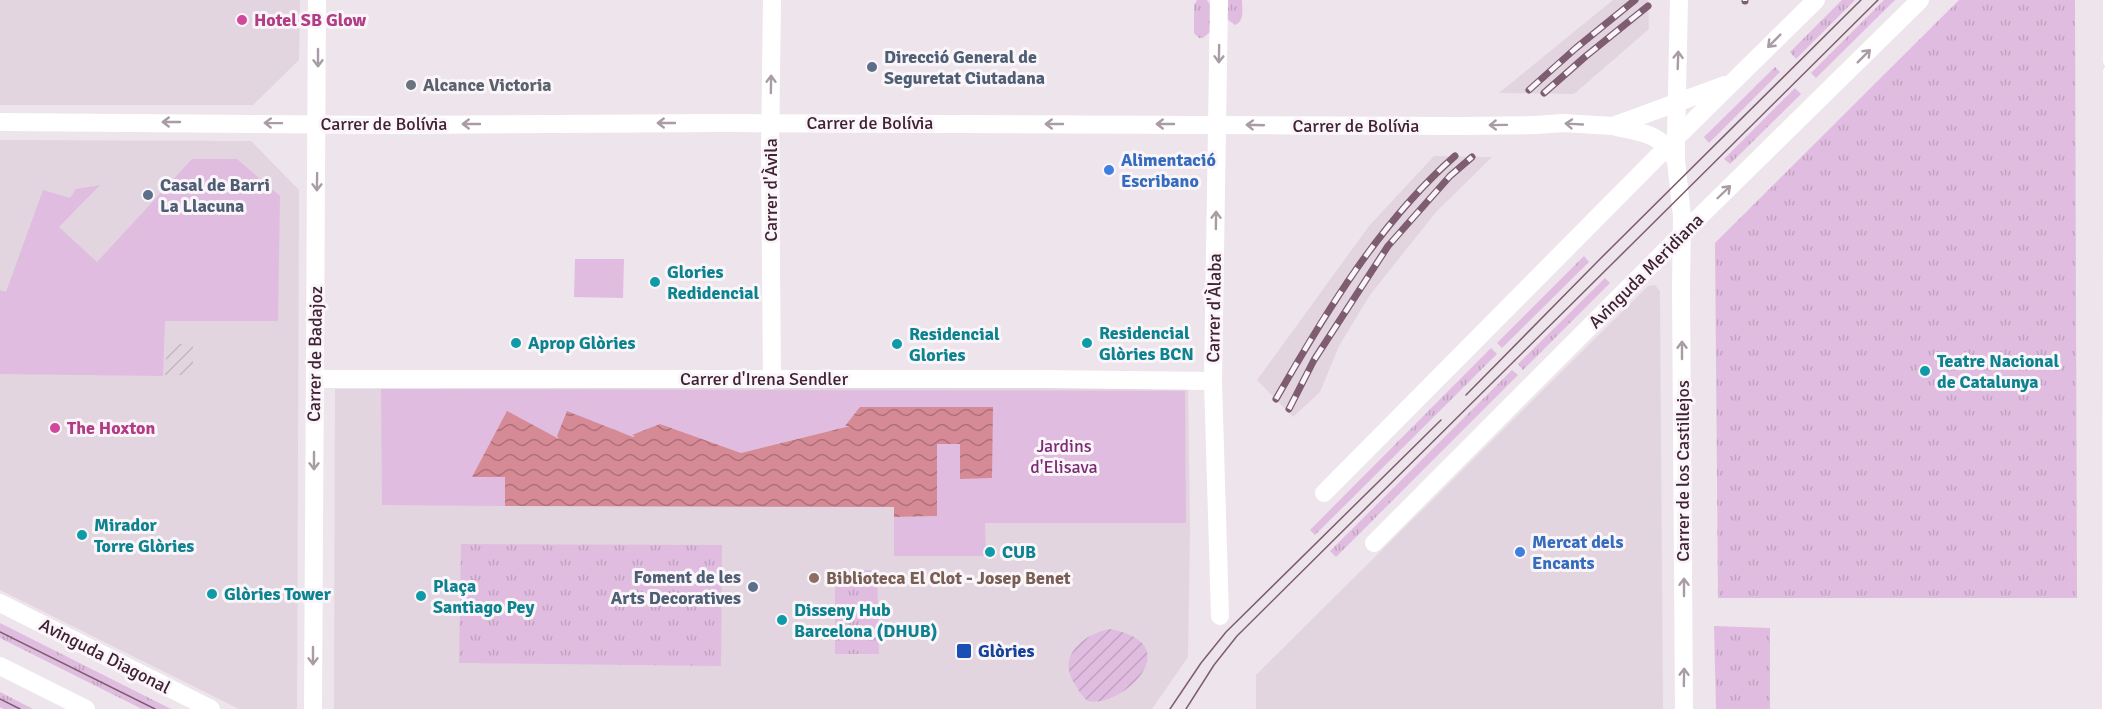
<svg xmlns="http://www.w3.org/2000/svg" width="2112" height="709" viewBox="0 0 2112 709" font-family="Signika,sans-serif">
<defs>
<pattern id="industrial-furrows" width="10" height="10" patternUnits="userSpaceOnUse" patternTransform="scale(1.5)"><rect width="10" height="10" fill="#e2d5df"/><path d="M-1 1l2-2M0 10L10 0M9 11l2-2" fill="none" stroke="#c3b7c0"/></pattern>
<pattern id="grass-tufts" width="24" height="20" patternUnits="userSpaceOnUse" patternTransform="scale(1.5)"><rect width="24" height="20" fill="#e0bde0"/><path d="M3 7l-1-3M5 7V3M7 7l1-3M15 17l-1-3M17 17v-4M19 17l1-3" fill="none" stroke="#c1a2c1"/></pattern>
<pattern id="garden-furrows" width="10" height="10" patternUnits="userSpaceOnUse" patternTransform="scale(1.5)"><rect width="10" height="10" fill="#e0bde0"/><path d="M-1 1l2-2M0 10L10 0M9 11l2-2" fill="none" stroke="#c1a2c1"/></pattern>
<pattern id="water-waves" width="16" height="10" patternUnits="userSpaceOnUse" patternTransform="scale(1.5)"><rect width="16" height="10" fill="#d58a95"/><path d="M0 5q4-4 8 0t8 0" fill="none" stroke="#ae707a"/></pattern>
</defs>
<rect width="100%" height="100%" fill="#eee4ec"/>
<g fill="#e2d5df">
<path d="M0,0H300L299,60L253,105H0Z"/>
<path d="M1613,0H1648L1649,29L1574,94L1499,93Z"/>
<path d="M0,140L251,141L299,190L297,709H239L0,590Z"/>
<path d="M1434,156L1492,157L1436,212L1370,295L1339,346L1320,392L1293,417L1257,380L1369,226Z"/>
<path d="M1655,285L1660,291L1663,709H1256V675L1648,286Z"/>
<path d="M1188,387L1190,527L1188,657L1152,709H334L335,389Z"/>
</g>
<path fill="url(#industrial-furrows)" d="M167,344H193V375H165Z"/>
<g fill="url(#grass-tufts)">
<path d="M1197,0H1207L1210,5V32L1203,38H1199L1194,33V5Z"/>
<path d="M1227,0H1242C1242,9 1245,21 1235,25L1227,19Z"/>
<path d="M1842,0H1855L1796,59L1790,52Z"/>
<path d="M1884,0H1895L1816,78L1811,73Z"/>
<path d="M1959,0H2075L2077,598H1718L1715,243Z"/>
<path d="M1775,67L1780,72L1709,143L1704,137Z"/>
<path d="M1795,88L1801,94L1730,164L1724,159Z"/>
<path d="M1584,256L1589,262L1502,348L1497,343Z"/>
<path d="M1605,278L1610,283L1523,370L1518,364Z"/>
<path d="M1491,348L1497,354L1315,535L1310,530Z"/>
<path d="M1512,370L1518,375L1336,557L1330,551Z"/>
<path d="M461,544L722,545L721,666L459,663Z"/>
<path d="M877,570L879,654H835V571Z"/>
<path d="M0,623L171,709H142L0,638Z"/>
<path d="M1714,626L1770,628V709H1716Z"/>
<path d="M0,692L33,709H4L0,707Z"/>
</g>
<g fill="#e0bde0">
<path d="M192,159H237L280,196L278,321H165L163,376L0,374V290L6,292L43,190L70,198L76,189L100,185L59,227L97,262Z"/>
<path d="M575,259H624L623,298L574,297Z"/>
<path d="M381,389L1185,391L1186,523H985L986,556H894V517L937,516V444H960L992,477V407H860L850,426L741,453L660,424L633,437L568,412L560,439L473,477H505V506L382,505Z"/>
</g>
<path fill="url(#garden-furrows)" d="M1110,629C1191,644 1121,709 1088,701C1082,697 1078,689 1074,683C1057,655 1084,634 1110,629Z"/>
<path fill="url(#water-waves)" d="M860,407H993L992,478L960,479V444H937V516L894,517V507L505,506V477H472L507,411L559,439L557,436L567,411L633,437L635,436L632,435L660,424L741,453L850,426H845Z"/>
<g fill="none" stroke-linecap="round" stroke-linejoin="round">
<g stroke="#fff" stroke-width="18">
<path d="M772,0L770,151L772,380"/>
<path d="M1219,0L1213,381L1220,616"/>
<path d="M1679,0L1676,138V161L1682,216L1681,289L1684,709"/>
<path d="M2112,0V61"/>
<path d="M2112,72V203"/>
<path d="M0,122L392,125L724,123L1460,126"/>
<path d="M1536,125L1563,123L1613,126L1725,85"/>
<path d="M1613,126C1639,133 1657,131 1673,156"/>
<path d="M315,379H1039L1213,381"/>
<path d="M1324,493L1676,138L1816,0"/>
<path d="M1374,543L1683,233L1920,0"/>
<path d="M0,603L211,709"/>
<path d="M0,666L86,709"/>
<path d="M313,709L317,0"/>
<path d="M2111,709L2112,206"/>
</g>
<g stroke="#7d5d6f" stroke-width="1.5">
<path d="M1466,395L1601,258L1861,0"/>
<path d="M0,632L155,709"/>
<path d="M0,699L20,709"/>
<path d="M1170,709L1201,663L1226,632L1441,420"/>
<path d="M1186,709L1214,665L1237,636L1878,0"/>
</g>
<defs>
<g id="rail">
<path d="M1745,1V0"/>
<path d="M1529,90L1576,48L1635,0"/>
<path d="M1544,93L1586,56L1648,6"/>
<path d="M1276,399C1326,312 1379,223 1455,156"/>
<path d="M1289,409L1314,360L1388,246L1450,176L1472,157"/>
</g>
</defs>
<use href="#rail" stroke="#7d5d6f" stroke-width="7"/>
<use href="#rail" stroke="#faf5f9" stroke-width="4.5" stroke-dasharray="14" stroke-linecap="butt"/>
<path stroke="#fff" stroke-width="18" d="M1460,126L1536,125"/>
</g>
<defs><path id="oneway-shaft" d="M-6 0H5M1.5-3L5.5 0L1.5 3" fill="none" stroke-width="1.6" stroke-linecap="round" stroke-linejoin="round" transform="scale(1.5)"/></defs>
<g stroke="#aa9ca4">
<use href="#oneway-shaft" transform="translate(1774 41) rotate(135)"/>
<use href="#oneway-shaft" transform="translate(1219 54) rotate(91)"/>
<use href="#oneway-shaft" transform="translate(1864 56) rotate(-45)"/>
<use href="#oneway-shaft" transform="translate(318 58) rotate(90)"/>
<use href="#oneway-shaft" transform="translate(1678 60) rotate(-88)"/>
<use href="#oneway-shaft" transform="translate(771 84) rotate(-89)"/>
<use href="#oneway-shaft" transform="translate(171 122) rotate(-180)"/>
<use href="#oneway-shaft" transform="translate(273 123) rotate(-179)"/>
<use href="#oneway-shaft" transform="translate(666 123) rotate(180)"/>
<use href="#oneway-shaft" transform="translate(471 124) rotate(180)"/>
<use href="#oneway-shaft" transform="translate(1054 124) rotate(-180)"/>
<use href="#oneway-shaft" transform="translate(1165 124) rotate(-180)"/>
<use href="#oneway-shaft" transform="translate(1574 124) rotate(-177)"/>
<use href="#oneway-shaft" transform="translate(1255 125) rotate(-178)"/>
<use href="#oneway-shaft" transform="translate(1498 125) rotate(179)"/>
<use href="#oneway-shaft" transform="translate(317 182) rotate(91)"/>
<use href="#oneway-shaft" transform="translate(1724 192) rotate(-44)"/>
<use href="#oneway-shaft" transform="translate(1216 220) rotate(-89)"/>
<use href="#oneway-shaft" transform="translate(1682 350) rotate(-90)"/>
<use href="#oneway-shaft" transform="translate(314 461) rotate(90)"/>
<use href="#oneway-shaft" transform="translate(1684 587) rotate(-90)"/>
<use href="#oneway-shaft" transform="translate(313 656) rotate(90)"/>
<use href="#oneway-shaft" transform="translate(1684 677) rotate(-89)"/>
</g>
<g fill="#d1479c" stroke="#faf5f9" stroke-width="2">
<circle cx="242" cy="20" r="6"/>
<circle cx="55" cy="428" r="6"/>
</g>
<g fill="#5c6f8a" stroke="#faf5f9" stroke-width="2">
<circle cx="872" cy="67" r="6"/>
<circle cx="148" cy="195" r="6"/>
<circle cx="753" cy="587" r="6"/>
</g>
<circle fill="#6b7280" stroke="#faf5f9" stroke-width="2" cx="411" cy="85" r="6"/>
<g fill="#3f7fe0" stroke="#faf5f9" stroke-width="2">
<circle cx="1109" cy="170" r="6"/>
<circle cx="1520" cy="552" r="6"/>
</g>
<g fill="#0f9aa8" stroke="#faf5f9" stroke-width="2">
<circle cx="655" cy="282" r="6"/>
<circle cx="516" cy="343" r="6"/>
<circle cx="1087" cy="343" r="6"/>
<circle cx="897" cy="344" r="6"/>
<circle cx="1925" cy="371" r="6"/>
<circle cx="82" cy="535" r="6"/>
<circle cx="990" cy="552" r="6"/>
<circle cx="212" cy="594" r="6"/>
<circle cx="421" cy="596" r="6"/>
<circle cx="782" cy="620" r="6"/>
</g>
<circle fill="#8d6e63" stroke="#faf5f9" stroke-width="2" cx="814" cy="578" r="6"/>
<rect fill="#1a4fb4" stroke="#faf5f9" stroke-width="2" x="956" y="643" width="16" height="16" rx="3"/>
<g text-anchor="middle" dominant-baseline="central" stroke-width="6" stroke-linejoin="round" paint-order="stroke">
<g font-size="18" font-weight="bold" fill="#b23c85" stroke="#faf5f9" text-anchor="start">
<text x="254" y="20">Hotel SB Glow</text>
<text x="67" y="428">The Hoxton</text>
</g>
<g font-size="18" font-weight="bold" fill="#4e5e75" stroke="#faf5f9" text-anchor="start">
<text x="884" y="57">Direcció General de<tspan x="884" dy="21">Seguretat Ciutadana</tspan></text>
<text x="160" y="185">Casal de Barri<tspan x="160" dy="21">La Llacuna</tspan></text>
<text x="741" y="577" text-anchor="end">Foment de les<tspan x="741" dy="21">Arts Decoratives</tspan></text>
</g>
<g font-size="18" font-weight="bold" fill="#5b616d" stroke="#faf5f9" text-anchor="start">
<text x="423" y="85">Alcance Victoria</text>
</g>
<g font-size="18" fill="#412234" stroke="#faf5f9">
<text x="870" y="123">Carrer de Bolívia</text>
<text x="384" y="124">Carrer de Bolívia</text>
<text x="1356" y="126">Carrer de Bolívia</text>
<text transform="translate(771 190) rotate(-90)">Carrer d'Àvila</text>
<text transform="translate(1646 271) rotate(-45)">Avinguda Meridiana</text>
<text transform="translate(1214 308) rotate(-89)">Carrer d'Àlaba</text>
<text transform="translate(315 354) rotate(-89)">Carrer de Badajoz</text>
<text x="764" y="379">Carrer d'Irena Sendler</text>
<text transform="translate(1683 471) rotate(-90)">Carrer de los Castillejos</text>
<text transform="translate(105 656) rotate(27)">Avinguda Diagonal</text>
</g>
<g font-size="18" font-weight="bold" fill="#366cbe" stroke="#faf5f9" text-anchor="start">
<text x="1121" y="160">Alimentació<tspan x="1121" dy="21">Escribano</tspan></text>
<text x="1532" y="542">Mercat dels<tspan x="1532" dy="21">Encants</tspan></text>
</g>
<g font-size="18" font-weight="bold" fill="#0d838f" stroke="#faf5f9" text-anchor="start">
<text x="667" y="272">Glories<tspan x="667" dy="21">Redidencial</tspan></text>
<text x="1099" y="333">Residencial<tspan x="1099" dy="21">Glòries BCN</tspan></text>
<text x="909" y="334">Residencial<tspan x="909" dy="21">Glories</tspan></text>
<text x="528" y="343">Aprop Glòries</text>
<text x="1937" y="361">Teatre Nacional<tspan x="1937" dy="21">de Catalunya</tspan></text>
<text x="94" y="525">Mirador<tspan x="94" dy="21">Torre Glòries</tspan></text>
<text x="1002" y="552">CUB</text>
<text x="433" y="586">Plaça<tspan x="433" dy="21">Santiago Pey</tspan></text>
<text x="224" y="594">Glòries Tower</text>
<text x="794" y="610">Disseny Hub<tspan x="794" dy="21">Barcelona (DHUB)</tspan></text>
</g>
<g font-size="18" fill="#7b2a73" stroke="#faf5f9">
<text x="1064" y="446">Jardins<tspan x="1064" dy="21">d'Elisava</tspan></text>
</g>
<g font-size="18" font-weight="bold" fill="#785e54" stroke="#faf5f9" text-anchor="start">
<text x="826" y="578">Biblioteca El Clot - Josep Benet</text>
</g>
<g font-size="18" font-weight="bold" fill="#164399" stroke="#faf5f9" text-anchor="start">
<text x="978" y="651">Glòries</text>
</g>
</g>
</svg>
